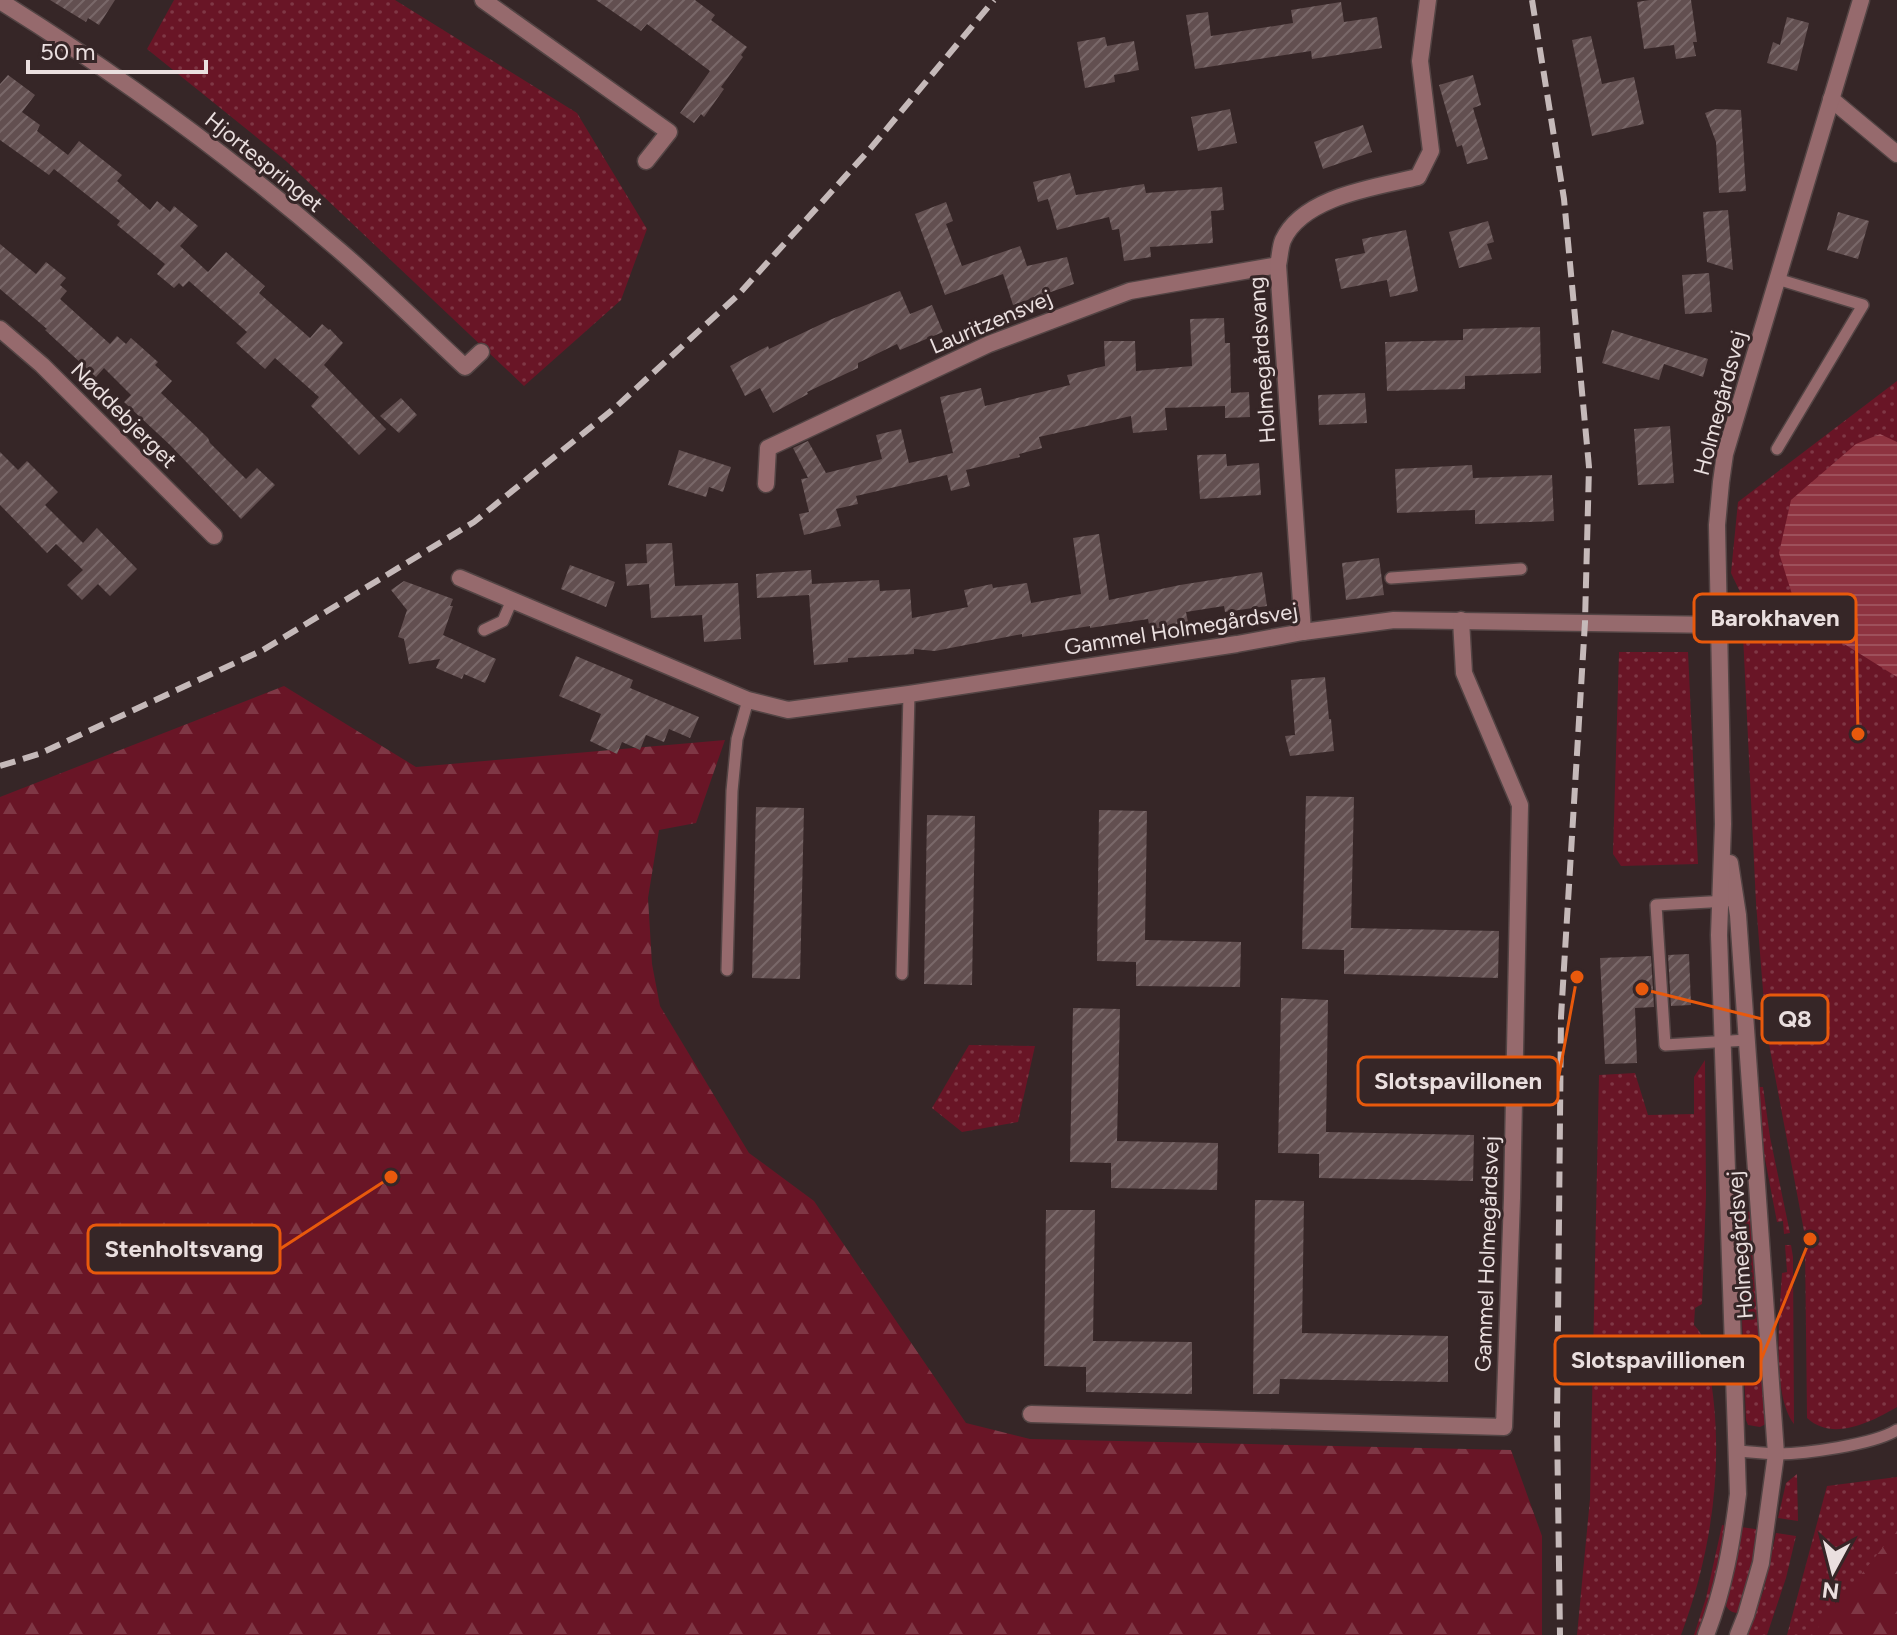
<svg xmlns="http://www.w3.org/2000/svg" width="1897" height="1635" viewBox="0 0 1897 1635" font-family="Figtree,sans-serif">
<defs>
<pattern id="grass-dots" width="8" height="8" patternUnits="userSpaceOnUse" patternTransform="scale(2)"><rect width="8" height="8" fill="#691526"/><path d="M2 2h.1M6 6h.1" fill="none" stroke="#7f3745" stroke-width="1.8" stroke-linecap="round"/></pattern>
<pattern id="forest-firs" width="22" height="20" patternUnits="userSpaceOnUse" patternTransform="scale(2)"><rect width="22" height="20" fill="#691526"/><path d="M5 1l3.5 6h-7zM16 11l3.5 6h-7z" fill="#7f3745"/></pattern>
<pattern id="water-rules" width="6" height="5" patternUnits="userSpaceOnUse" patternTransform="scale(2)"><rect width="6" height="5" fill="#8e3340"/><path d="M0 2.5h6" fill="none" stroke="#9e505b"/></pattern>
<pattern id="building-hatch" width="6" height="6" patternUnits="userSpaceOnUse" patternTransform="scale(2)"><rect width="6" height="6" fill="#624f50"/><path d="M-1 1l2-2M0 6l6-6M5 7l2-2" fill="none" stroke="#796869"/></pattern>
</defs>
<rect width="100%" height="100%" fill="#362627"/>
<g fill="url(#grass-dots)">
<path d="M174,0H395L577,113L647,229L621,300L524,386L286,161L147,49Z"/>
<path d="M1897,381V1407C1871,1422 1833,1442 1807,1418L1805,1244L1811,1243V1232L1804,1231L1766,1028L1756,903L1741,594L1731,573L1738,502Z"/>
<path d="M1619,652H1688L1698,864L1621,866L1613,854Z"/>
<path d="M969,1045L1035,1046L1018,1122L962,1132L932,1108Z"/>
<path d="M1705,1060L1706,1195L1702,1304L1695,1308L1694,1325C1705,1335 1705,1350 1708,1364C1726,1453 1713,1550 1681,1635H1577L1590,1499L1599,1075L1635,1073L1648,1115L1694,1114V1077Z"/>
<path d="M1759,1087H1763L1770,1137L1790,1233L1784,1234L1783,1221L1777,1222L1764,1154Z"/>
<path d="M1745,1211L1751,1212L1768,1423L1760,1427L1748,1425L1746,1420L1738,1219L1741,1214Z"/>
<path d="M1785,1245H1791L1793,1257L1794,1424C1771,1396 1780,1309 1782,1273L1787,1272Z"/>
<path d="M1797,1474L1798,1521L1778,1518L1786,1483Z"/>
<path d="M1897,1477V1635H1787L1827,1486Z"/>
<path d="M1722,1525L1728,1526L1721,1566L1701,1635H1694L1706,1598Z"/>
<path d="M1741,1527L1762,1530L1740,1613C1733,1613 1730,1612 1726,1606Z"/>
<path d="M1776,1533L1796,1536L1786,1578L1767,1635H1748L1764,1589Z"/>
</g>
<g fill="url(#forest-firs)">
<path d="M284,686L416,767L725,740L696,823L659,830L648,898L652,964L660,1006L749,1153L814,1201L966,1423L1030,1439L1511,1450L1542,1536V1635H0V797Z"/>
<path d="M1897,1530V1635H1812Z"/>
</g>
<path fill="url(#water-rules)" d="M1880,434L1897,442V677L1841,642L1797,610L1779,553L1791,500L1856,444Z"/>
<g fill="url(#building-hatch)">
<path d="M50,0H115L99,25L88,18L86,22Z"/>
<path d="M596,0H695L715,15L711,20L747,47L741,55L743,57L721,87L724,89L704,117L701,114L694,123L680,113L710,71L647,24L641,31Z"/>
<path d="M1650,0H1691L1697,42H1693L1696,56L1676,59L1674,45L1644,49L1637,2Z"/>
<path d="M1341,2L1344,22L1377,17L1382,48L1312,59L1311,51L1195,69L1186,15L1208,12L1211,36L1293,23L1291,10Z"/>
<path d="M1787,17L1809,23L1797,71L1767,63L1773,42L1780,45Z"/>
<path d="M1591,36L1602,84L1634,77L1644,124L1592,136L1572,40Z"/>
<path d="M1105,37L1107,46L1134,41L1139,70L1114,75L1115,82L1085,88L1077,42Z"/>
<path d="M8,75L35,95L22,112L40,125L37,131L68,155L79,141L122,175L117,181L150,210L157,201L170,212L174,206L198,226L180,246L208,272L226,252L265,286L259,293L310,338L322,324L329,330L330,329L343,343L324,365L386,429L359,455L311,406L319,397L275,358L265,369L236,343L247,332L189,281L183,287L179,283L174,288L157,274L165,264L117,225L120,221L54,169L49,175L0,140V84Z"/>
<path d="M1473,75L1481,105L1473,108L1488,159L1467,164L1462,145L1457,147L1439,85Z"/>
<path d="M1230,109L1237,143L1198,151L1191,117Z"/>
<path d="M1716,109L1741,110L1746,191L1719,193L1716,142L1705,113Z"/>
<path d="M1363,125L1372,152L1323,169L1314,142Z"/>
<path d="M1070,173L1076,195L1144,184L1146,193L1222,187L1224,210L1211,211L1213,243L1150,247L1151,257L1124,261L1119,229L1112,230L1109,217L1057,230L1048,199L1038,202L1033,182Z"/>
<path d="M946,202L953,221L946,224L962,266L1020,246L1027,266L1067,257L1074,284L1013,305L1003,274L945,295L915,214Z"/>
<path d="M1728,210L1733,270L1707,262L1703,212Z"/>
<path d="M1838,212L1869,221L1858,259L1827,250Z"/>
<path d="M1488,221L1494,242L1487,244L1492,259L1459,268L1449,232Z"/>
<path d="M1406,230L1418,291L1390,297L1387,280L1341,289L1335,259L1365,253L1362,239Z"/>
<path d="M0,244L36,274L46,262L66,278L60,285L67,291L60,299L110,344L117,336L126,344L131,338L158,362L155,365L172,381L161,393L208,438L210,443L246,479L257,468L275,485L241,519L170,445L124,402L131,395L104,368L96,377L45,330L47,329L0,289Z"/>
<path d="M1709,273L1712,312L1685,314L1682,275Z"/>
<path d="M900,291L910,314L932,305L943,332L900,350L897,344L858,363V368L807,392L808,394L773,413L760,388L745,396L730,366L768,346L769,349L832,319Z"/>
<path d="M1224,318L1225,343H1230L1231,393L1249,392L1250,417L1225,418V406L1165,408L1167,430L1133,433L1131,416L1039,437L1042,448L1019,454L1020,457L966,470L970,486L951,491L947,475L856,496L858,504L836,509L841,526L804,535L799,514L809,512L801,479L808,478L793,448L808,441L826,473L882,459L876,435L901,429L909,463L953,453L940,397L981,388L985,406L1070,385L1067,375L1105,366L1104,341H1135L1136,371L1192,366L1190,319Z"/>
<path d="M1540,327L1541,373L1465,376V389L1387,391L1385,342L1463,340V329Z"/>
<path d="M1612,330L1708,359L1703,377L1664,364L1659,380L1602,363Z"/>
<path d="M1365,393L1367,423L1319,425L1318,395Z"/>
<path d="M401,398L417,415L399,433L380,416Z"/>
<path d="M1670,426L1674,483L1638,485L1634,429Z"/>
<path d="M679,450L731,467L723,492L709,487L706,497L668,485Z"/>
<path d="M0,452L18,470L27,461L58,492L45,505L83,543L97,528L137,569L110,596L98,584L82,600L67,585L83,570L56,544L47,553L0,505Z"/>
<path d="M1226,454L1227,466L1259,463L1261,495L1200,499L1197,455Z"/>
<path d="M1472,465L1473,478L1552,475L1554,521L1475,524V510L1397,513L1395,469Z"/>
<path d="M1099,534L1109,600L1180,585L1262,572L1267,606L1225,612L1224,606L1186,612L1188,622L1150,630L1148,619L1090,628V626L1022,637V634L935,651L914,649V654L848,658V662L814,665L809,595L757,598L756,574L811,570L812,584L879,580L880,591L910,589L912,618L968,607L964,590L992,584L993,588L1027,583L1031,603L1081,594L1073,538Z"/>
<path d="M672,543L675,586L738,583L741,639L704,642L702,615L651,618L649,584L627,586L625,564L647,563L646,544Z"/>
<path d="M1379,558L1384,595L1346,600L1342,563Z"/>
<path d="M570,565L615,582L606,607L561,589Z"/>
<path d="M404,581L453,599L450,606H453L443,635L496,659L485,683L464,674L462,679L436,668L440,659L409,664L404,639L398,637L407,610L391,590Z"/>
<path d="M576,656L633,680L630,688L699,717L690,738L669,729L664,742L646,735L640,750L622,742L617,754L590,741L601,714L559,696Z"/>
<path d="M1325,677L1329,719H1331L1334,751L1290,756L1285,736L1295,735L1291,680Z"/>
<path d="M1306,796L1354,797L1351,928L1499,931L1498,978L1344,974V950L1302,949Z"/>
<path d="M756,807L804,808L800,979L752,978Z"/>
<path d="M1099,810L1147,811L1145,940L1241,942L1240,987L1136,986V962L1097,961Z"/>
<path d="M927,815L975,816L972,985L924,984Z"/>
<path d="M1689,954L1691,1005L1671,1006L1668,955Z"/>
<path d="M1651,956L1654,1007L1635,1008L1637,1063L1605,1064L1600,958Z"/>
<path d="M1281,998L1328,1000L1326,1132L1474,1135L1473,1181L1319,1178V1154L1278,1153Z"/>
<path d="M1073,1008L1120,1009L1117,1141L1218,1143L1217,1190L1111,1188V1163L1070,1162Z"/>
<path d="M1255,1200L1304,1201L1302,1333L1448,1336V1382L1280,1379L1279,1394H1253Z"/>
<path d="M1046,1210H1095L1093,1341L1192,1342V1394L1086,1392V1367L1044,1366Z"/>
</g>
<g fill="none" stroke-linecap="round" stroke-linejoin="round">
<defs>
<g id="service">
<path d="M1777,279L1863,305L1777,449"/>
<path d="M1391,578L1521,569"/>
<path d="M484,630L503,621L512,600"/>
<path d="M1727,901L1656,905L1665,1045L1747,1040"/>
<path d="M727,970L732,791L737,739L748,700"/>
<path d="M902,974L909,694"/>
<path d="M1738,1451C1750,1452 1763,1453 1775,1454C1804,1454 1873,1445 1897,1430"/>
</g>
<g id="minor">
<path d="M483,0L669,132L646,161"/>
<path d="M0,1C119,75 234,159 340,251C383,288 423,328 465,367L481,352"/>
<path d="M1831,99L1897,154"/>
<path d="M0,329L42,365L214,536"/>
<path d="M766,484L768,448L989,344L1130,291L1278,265"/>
<path d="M460,578L748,700L788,710L909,694L1237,644L1303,632L1394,620L1719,625"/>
<path d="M1303,632L1278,265C1280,257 1280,247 1283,240C1303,196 1377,187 1418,177L1431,151L1420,61L1428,0"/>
<path d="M1031,1414L1504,1427L1512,1198L1520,805L1464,673L1461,620"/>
</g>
<g id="tertiary">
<path d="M1730,863L1738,915L1776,1454L1761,1563L1746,1615L1738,1635"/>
<path d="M1706,1635C1724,1589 1732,1543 1738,1494L1719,935L1723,824L1717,525L1721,482L1725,454L1861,0"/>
</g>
</defs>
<use href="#service" stroke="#534444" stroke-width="14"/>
<use href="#minor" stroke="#534444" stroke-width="19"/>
<use href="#tertiary" stroke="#534444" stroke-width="19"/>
<use href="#service" stroke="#966a6d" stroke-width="11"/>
<use href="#minor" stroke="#966a6d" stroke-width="16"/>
<use href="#tertiary" stroke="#966a6d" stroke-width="16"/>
<g stroke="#c5b9b9" stroke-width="6" stroke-dasharray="16 8" stroke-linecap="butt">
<path d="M1532,0L1564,199L1589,467L1585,622L1561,1017L1557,1423L1560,1635"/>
<path d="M0,766L39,754L263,650L474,522L617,406L738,295L870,149L994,0"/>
</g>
</g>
<g text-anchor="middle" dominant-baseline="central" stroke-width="6" stroke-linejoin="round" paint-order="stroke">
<g font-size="22" fill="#eadfdf" stroke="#362627">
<text transform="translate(264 162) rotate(39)">Hjortespringet</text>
<text transform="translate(991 322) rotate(-23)">Lauritzensvej</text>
<text transform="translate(1262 360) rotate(-94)">Holmegårdsvang</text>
<text transform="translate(1720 403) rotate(-75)">Holmegårdsvej</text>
<text transform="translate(124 415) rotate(45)">Nøddebjerget</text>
<text transform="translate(1181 629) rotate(-9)">Gammel Holmegårdsvej</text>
<text transform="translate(1740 1245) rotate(-94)">Holmegårdsvej</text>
<text transform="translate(1487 1254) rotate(-88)">Gammel Holmegårdsvej</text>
</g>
</g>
<path fill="none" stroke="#e8590c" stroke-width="3" d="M1858 734L1856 618M1642 989L1762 1019M1577 977L1558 1081M391 1177L280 1249M1810 1239L1761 1360"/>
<g fill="#e8590c" stroke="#362627" stroke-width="3">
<circle cx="1858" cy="734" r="8"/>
<circle cx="1642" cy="989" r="8"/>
<circle cx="1577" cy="977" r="8"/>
<circle cx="391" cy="1177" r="8"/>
<circle cx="1810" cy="1239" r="8"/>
</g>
<g fill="#362627" stroke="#e8590c" stroke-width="3">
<rect x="1694" y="594" width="162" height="48" rx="8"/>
<rect x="1762" y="995" width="66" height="48" rx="8"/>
<rect x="1358" y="1057" width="200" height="48" rx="8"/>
<rect x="88" y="1225" width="192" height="48" rx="8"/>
<rect x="1555" y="1336" width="206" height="48" rx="8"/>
</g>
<g font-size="24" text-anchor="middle" font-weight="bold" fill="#eadfdf">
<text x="1775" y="626">Barokhaven</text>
<text x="1795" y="1027">Q8</text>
<text x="1458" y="1089">Slotspavillonen</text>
<text x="184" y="1257">Stenholtsvang</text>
<text x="1658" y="1368">Slotspavillionen</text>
</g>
<g transform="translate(1833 1571) rotate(187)" stroke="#362627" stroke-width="6" paint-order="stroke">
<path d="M0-6L14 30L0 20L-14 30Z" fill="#eadfdf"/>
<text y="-12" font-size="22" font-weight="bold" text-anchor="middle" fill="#eadfdf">N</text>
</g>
<path d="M28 60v12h178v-12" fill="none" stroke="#eadfdf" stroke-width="4"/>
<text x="40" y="60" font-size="24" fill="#eadfdf" stroke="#362627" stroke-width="6" paint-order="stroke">50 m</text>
</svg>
